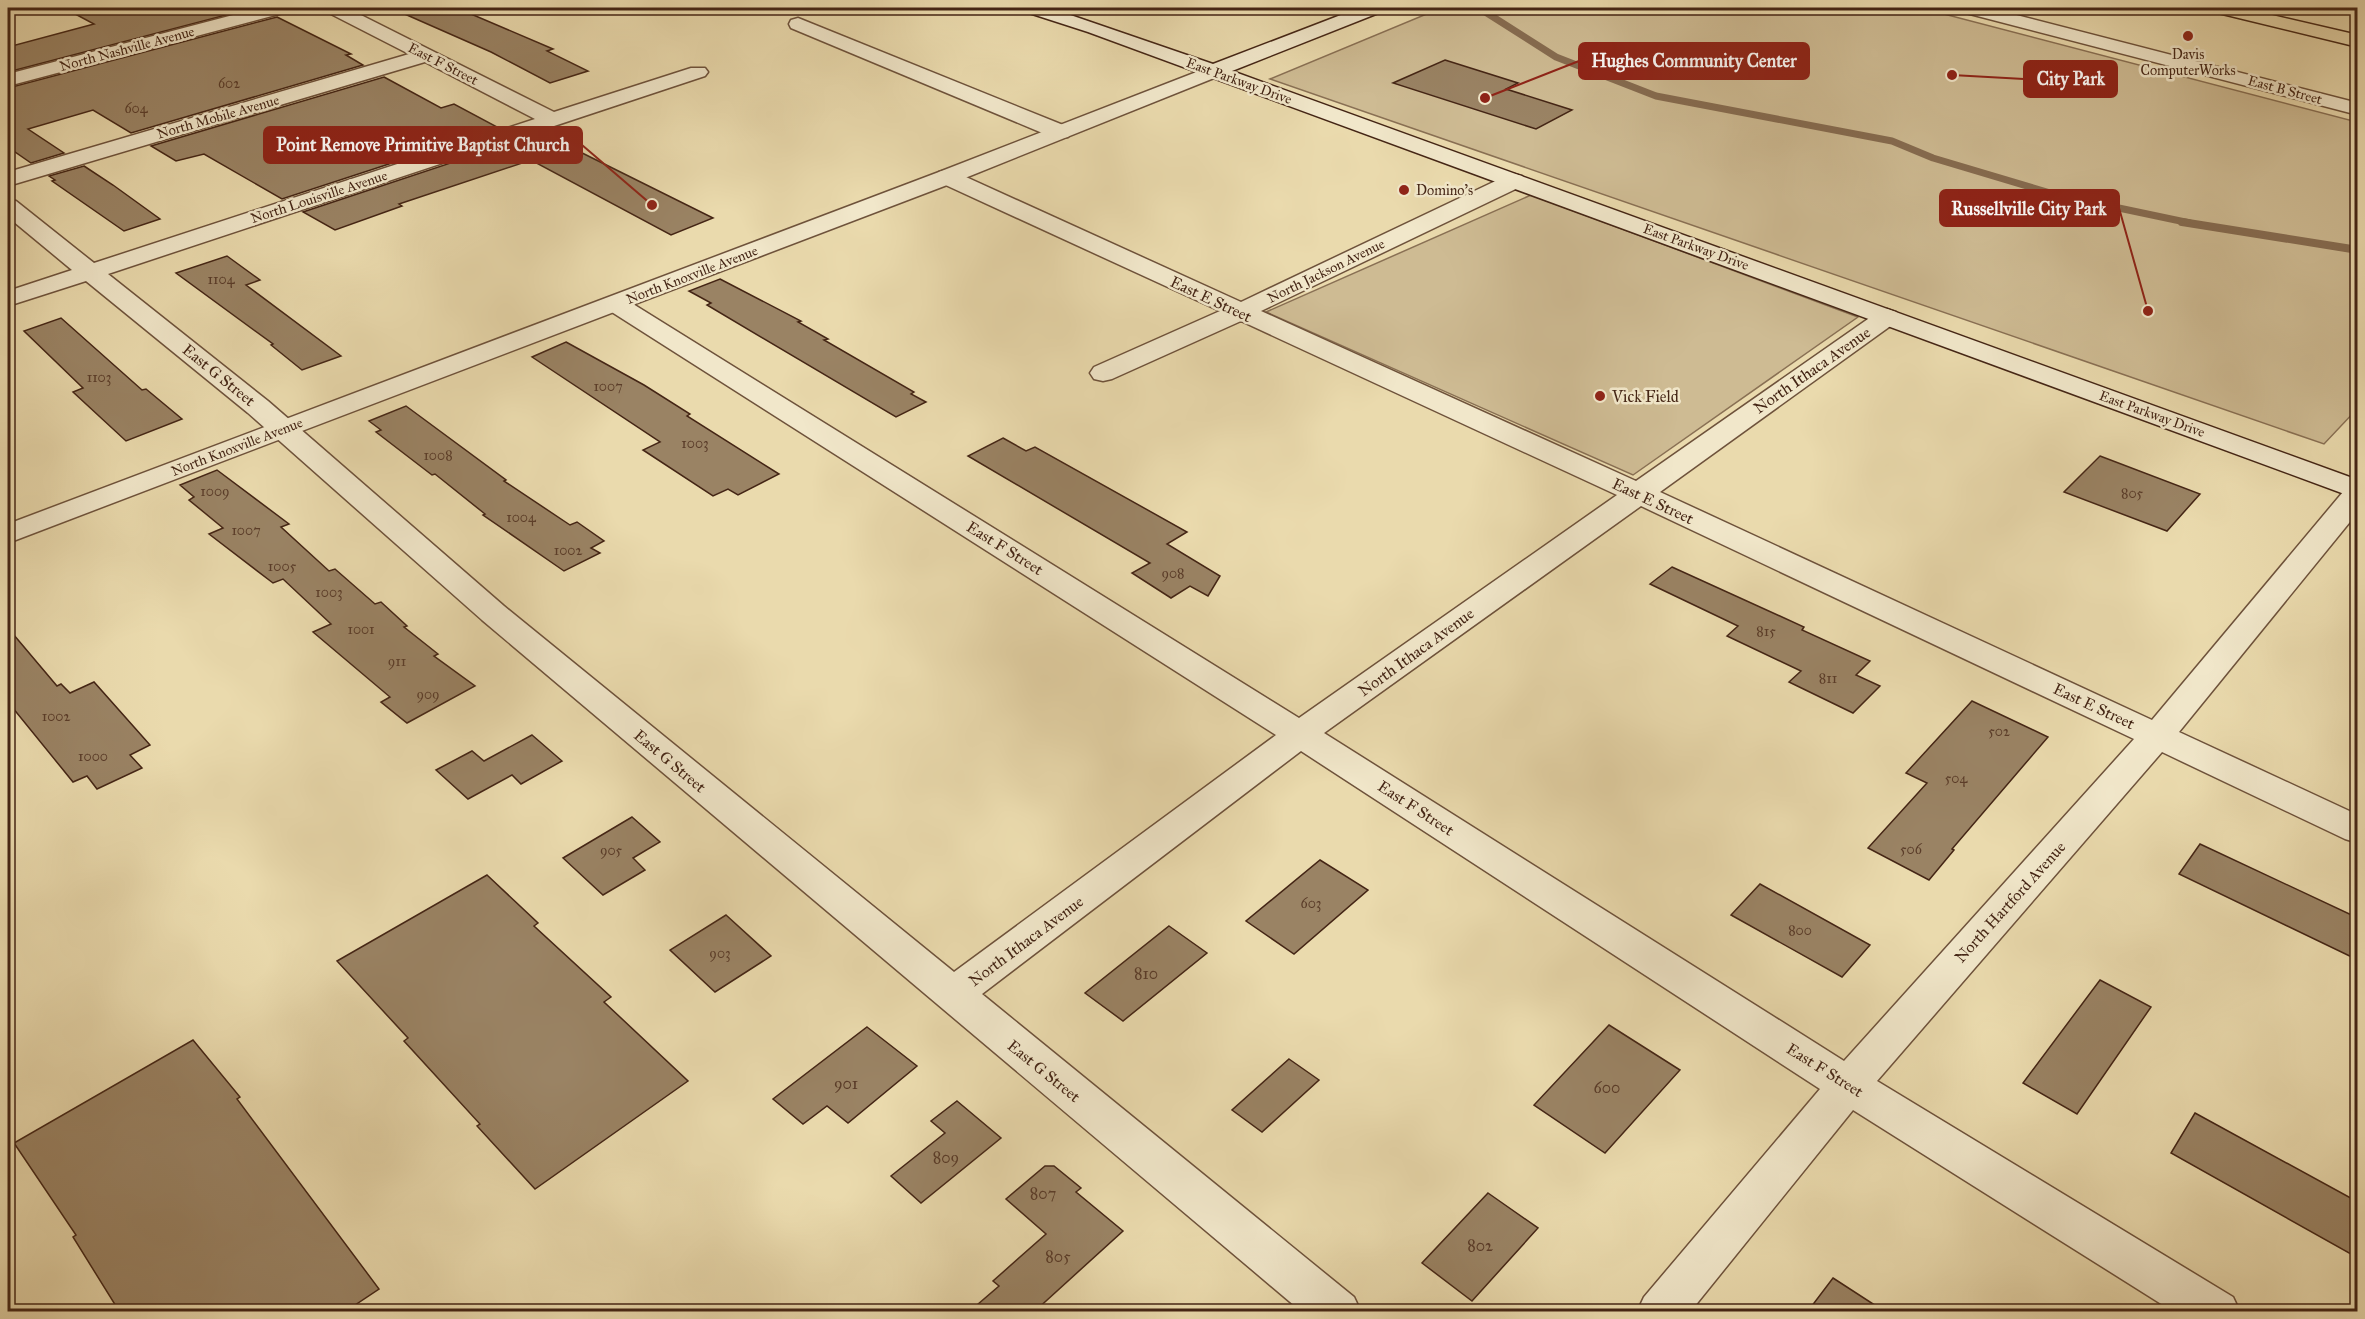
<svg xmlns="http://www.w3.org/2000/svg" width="2365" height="1319" viewBox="0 0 2365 1319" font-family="'IM FELL Great Primer',serif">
<rect width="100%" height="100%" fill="#eadaad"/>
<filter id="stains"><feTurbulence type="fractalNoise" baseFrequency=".00333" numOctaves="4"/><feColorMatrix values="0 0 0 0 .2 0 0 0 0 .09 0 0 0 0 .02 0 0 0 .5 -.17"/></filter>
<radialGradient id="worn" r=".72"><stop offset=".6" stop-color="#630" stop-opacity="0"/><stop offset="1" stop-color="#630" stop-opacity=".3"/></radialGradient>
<g fill="#cebb93" stroke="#897054" stroke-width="1.5">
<path d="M1441,8H1921L2357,122V409L2324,444L1270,79Z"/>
<path d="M1531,195L1858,317L1633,475L1266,312Z"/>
</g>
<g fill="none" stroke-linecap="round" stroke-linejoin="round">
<path stroke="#866c51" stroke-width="7" d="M1479,8L1556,57L1656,96L1892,141L1933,158L2057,195L2190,223"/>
<path stroke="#866c51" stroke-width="8" d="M2182,222L2358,250"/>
</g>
<g fill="#9a8364" stroke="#442515" stroke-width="1.5">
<path d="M64,8H253L8,72V47L94,24Z"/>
<path d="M391,8H457L553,49L547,51L588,71L550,83L491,52Z"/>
<path d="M277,17L351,54L346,55L363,65L131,133L93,110L28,129L64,153L31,163L8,147V88Z"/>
<path d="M1445,60L1518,83L1506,89L1572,110L1536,129L1393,83Z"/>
<path d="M384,77L441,108L454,104L499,128L282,199L204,154L176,161L151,146Z"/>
<path d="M552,138L713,218L671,235L531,160L399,204L402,206L335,230L303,212L520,140L530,145Z"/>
<path d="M84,166L113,185L160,219L124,231L52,181L55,180L49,176Z"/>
<path d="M227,256L260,280L246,285L341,356L302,370L271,345L273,344L176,273Z"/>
<path d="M720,279L801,321L798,322L828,339L824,340L914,392L911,394L926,402L896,417L707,305L711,303L689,291Z"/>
<path d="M61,318L142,390L146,389L182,419L126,441L73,392L83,388L24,331Z"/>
<path d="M566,342L644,385L690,414L687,416L779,474L738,495L728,489L713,496L643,450L660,442L532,357Z"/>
<path d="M406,406L506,480L504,481L570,525L577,522L604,541L591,548L600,553L564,571L483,515L485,514L435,474L432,475L376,432L381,430L369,421Z"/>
<path d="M1003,438L1026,451L1035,447L1187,532L1167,544L1220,576L1208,596L1190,586L1171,598L1132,573L1150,563L968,456Z"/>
<path d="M2100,456L2200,494L2167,531L2064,492Z"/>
<path d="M217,470L289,524L281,527L329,571L335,569L375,604L381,602L407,626L404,627L438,654L434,656L475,686L407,723L381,702L390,697L313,632L331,624L283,579L273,583L209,534L223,528L189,500L194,497L180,485Z"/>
<path d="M1672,567L1804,627L1802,630L1870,661L1856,675L1880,686L1853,713L1789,682L1801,671L1727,636L1738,626L1650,584Z"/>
<path d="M8,628L57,686L61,684L70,693L94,682L150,745L130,755L142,768L97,789L87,776L73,782L8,702Z"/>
<path d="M1972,701L2048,737L1952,849L1954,850L1929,880L1868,848L1927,783L1906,773Z"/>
<path d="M532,735L562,761L521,784L512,775L468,799L436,770L472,751L484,761Z"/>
<path d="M632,817L660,842L633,858L645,870L603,895L563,858Z"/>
<path d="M2200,844L2358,918V960L2179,874Z"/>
<path d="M1320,860L1368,890L1294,954L1246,921Z"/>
<path d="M487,875L538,923L534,926L611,997L604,1002L688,1081L535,1189L477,1126L480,1124L404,1041L408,1038L337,961Z"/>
<path d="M1760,884L1870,945L1842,977L1731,915Z"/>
<path d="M726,915L771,956L715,992L670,950Z"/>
<path d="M1169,926L1207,953L1123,1021L1085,993Z"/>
<path d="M2100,980L2151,1007L2077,1114L2023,1083Z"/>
<path d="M1609,1025L1680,1070L1605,1153L1534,1105Z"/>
<path d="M867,1027L917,1066L848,1123L827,1106L803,1124L773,1099Z"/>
<path d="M193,1040L240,1097L237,1099L379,1289L346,1311H119L73,1237L76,1235L14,1143Z"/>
<path d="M1289,1059L1319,1080L1262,1132L1232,1110Z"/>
<path d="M957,1101L1001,1138L921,1203L891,1176L945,1133L931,1121Z"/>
<path d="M2195,1113L2358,1202V1258L2171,1153Z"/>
<path d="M1045,1166H1054L1081,1188L1076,1192L1123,1231L1035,1311H970L999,1286L993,1281L1046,1234L1006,1199Z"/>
<path d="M1488,1193L1538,1228L1472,1301L1422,1263Z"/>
<path d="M1833,1278L1884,1311H1808Z"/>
</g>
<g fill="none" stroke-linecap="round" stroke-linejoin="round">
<defs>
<g id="minor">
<path d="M260,8H289L287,12L8,86V74Z"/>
<path d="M325,8H347L554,112L691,68H705L708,72L705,76L108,274L268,401L504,606L954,972L1276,735L607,309L603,304L607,299L616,296L625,299L1299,718L1617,495L1241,321L1112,379L1103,381L1094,379L1090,373L1094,367L1220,311L939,182L936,177L939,172L947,170L955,172L1241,302L1506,176L1514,174L1522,176L1525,181L1522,186L1261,311L1636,481L1878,312L1887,309L1896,312L1900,317L1896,322L1660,492L2152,720L2348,486L2358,483V512L2179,732L2358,815V843L2345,839L2162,752L1877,1081L2233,1297L2240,1312H2174L1853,1110L1690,1312H1637L1644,1297L1820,1089L1301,751L982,994L1354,1297L1361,1312H1302L482,620L248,413L86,281L8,306V291L72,270L8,217V199L16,201L94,263L535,119L425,62L8,186V172L409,54L327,12ZM1641,506L2134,739L1844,1061L1324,733Z"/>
<path d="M1960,8H1989L2358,103V115L1962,12Z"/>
<path d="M798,18L1068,127L1071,132L1068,137L1060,138L1052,137L791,28L789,24L791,20Z"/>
</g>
<path id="tertiary" d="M1212,66L1219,68L1222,72L1219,76L955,182L8,543V524L939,172Z"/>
<path id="secondary" d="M1024,8H1050L1213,64L1359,8H1383L1381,12L1232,71L2358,480V499L1088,32L1026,12Z"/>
<path id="primary" d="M2212,8H2242L2358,35V47L2214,12Z"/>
</defs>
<use href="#minor" stroke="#6e523b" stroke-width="3"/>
<use href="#tertiary" stroke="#6e523b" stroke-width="3"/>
<use href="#secondary" stroke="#442515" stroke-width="3"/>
<use href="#primary" stroke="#442515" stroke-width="3"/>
<use href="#minor" fill="#f1e7ca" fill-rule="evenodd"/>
<use href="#tertiary" fill="#f1e7ca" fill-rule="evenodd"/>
<use href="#secondary" fill="#f1e7ca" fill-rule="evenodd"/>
<use href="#primary" fill="#eadaad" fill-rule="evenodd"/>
</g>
<g fill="#8f2418" stroke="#f1e7ca" stroke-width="2">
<circle cx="2188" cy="36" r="6"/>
<circle cx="1404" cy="190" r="6"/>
<circle cx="1600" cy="396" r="6"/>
</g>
<g text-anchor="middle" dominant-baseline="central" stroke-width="5" stroke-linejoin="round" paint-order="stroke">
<g font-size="14" fill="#442515" stroke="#f1e7ca">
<text transform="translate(127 49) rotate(-15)">North Nashville Avenue</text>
<text transform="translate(443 64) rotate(27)">East F Street</text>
<text transform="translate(1239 81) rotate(20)">East Parkway Drive</text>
<text transform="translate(2285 90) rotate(15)">East B Street</text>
<text transform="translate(218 117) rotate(-16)">North Mobile Avenue</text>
<text transform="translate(319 197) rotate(-18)">North Louisville Avenue</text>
<text transform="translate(1696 247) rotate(20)">East Parkway Drive</text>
<text transform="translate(1326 271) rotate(-26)">North Jackson Avenue</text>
<text transform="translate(692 275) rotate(-21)">North Knoxville Avenue</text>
<text transform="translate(2152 414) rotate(20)">East Parkway Drive</text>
<text transform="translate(237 447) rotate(-21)">North Knoxville Avenue</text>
</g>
<g font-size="14" fill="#442515" stroke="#f1e7ca">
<text x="2188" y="54">Davis<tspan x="2188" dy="16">ComputerWorks</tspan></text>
<text x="1416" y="190" text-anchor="start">Domino's</text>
</g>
<g font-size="14" fill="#5a3c29">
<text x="229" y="83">602</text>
<text x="136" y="108">604</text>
<text x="221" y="279">1104</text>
<text x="99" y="377">1103</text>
<text x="608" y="386">1007</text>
<text x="695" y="443">1003</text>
<text x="438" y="455">1008</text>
<text x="215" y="491">1009</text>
<text x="2132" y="493">805</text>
<text x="521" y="517">1004</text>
<text x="246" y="530">1007</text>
<text x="568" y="550">1002</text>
<text x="282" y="566">1005</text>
<text x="1173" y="573">908</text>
<text x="329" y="592">1003</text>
<text x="361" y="629">1001</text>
<text x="1766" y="631">815</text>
<text x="397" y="661">911</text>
<text x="1828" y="678">811</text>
<text x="428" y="694">909</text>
<text x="56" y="716">1002</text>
<text x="1999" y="731">502</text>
<text x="93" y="756">1000</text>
<text x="1956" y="778">504</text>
<text x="1911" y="849">506</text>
<text x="611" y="850">905</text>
<text x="1311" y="903">603</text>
<text x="1800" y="930">800</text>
<text x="720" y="953">903</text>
</g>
<g font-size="16" fill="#442515" stroke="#f1e7ca">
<text transform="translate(1211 299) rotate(25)">East E Street</text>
<text transform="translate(1812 370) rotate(-35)">North Ithaca Avenue</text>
<text transform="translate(219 375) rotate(39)">East G Street</text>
<text transform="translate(1653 501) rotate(25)">East E Street</text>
<text transform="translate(1005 548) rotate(32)">East F Street</text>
<text transform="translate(1416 652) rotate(-36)">North Ithaca Avenue</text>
<text transform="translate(2094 706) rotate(25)">East E Street</text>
<text transform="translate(670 761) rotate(40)">East G Street</text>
<text transform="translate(1416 808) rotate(33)">East F Street</text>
<text transform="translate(2010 902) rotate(-48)">North Hartford Avenue</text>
<text transform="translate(1026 941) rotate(-37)">North Ithaca Avenue</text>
<text transform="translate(1825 1070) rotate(32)">East F Street</text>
<text transform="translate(1044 1071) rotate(39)">East G Street</text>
</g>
<g font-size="16" fill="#442515" stroke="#f1e7ca" text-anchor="start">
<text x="1612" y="396">Vick Field</text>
</g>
<g font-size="16" fill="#5a3c29">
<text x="1146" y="973">810</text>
<text x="846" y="1083">901</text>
<text x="1607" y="1087">600</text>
<text x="946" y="1157">809</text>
<text x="1043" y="1193">807</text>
<text x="1480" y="1245">802</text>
<text x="1058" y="1256">805</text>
</g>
</g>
<path fill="none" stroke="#8f2418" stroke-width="2" d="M1485 98L1579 61M1952 75L2024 79M652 205L582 145M2148 311L2119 208"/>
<g fill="#8f2418" stroke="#f1e7ca" stroke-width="2">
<circle cx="1485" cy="98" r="6"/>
<circle cx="1952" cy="75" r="6"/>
<circle cx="652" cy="205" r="6"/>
<circle cx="2148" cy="311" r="6"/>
</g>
<g fill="#8f2418" stroke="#8f2418" stroke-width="2">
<rect x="1579" y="43" width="230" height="36" rx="6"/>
<rect x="2024" y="61" width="93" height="36" rx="6"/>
<rect x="264" y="127" width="318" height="36" rx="6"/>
<rect x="1940" y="190" width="179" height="36" rx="6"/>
</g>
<g font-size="18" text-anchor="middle" font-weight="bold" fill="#fff">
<text x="1694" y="67">Hughes Community Center</text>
<text x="2071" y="85">City Park</text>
<text x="423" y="151">Point Remove Primitive Baptist Church</text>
<text x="2029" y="215">Russellville City Park</text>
</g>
<rect width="2365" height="1319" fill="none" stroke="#eadaad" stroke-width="30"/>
<rect x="9" y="9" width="2347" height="1301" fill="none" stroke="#442515" stroke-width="3"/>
<rect x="15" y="15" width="2335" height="1289" fill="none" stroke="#442515" stroke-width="1.5"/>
<rect width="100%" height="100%" filter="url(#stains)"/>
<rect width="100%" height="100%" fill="url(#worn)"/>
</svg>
